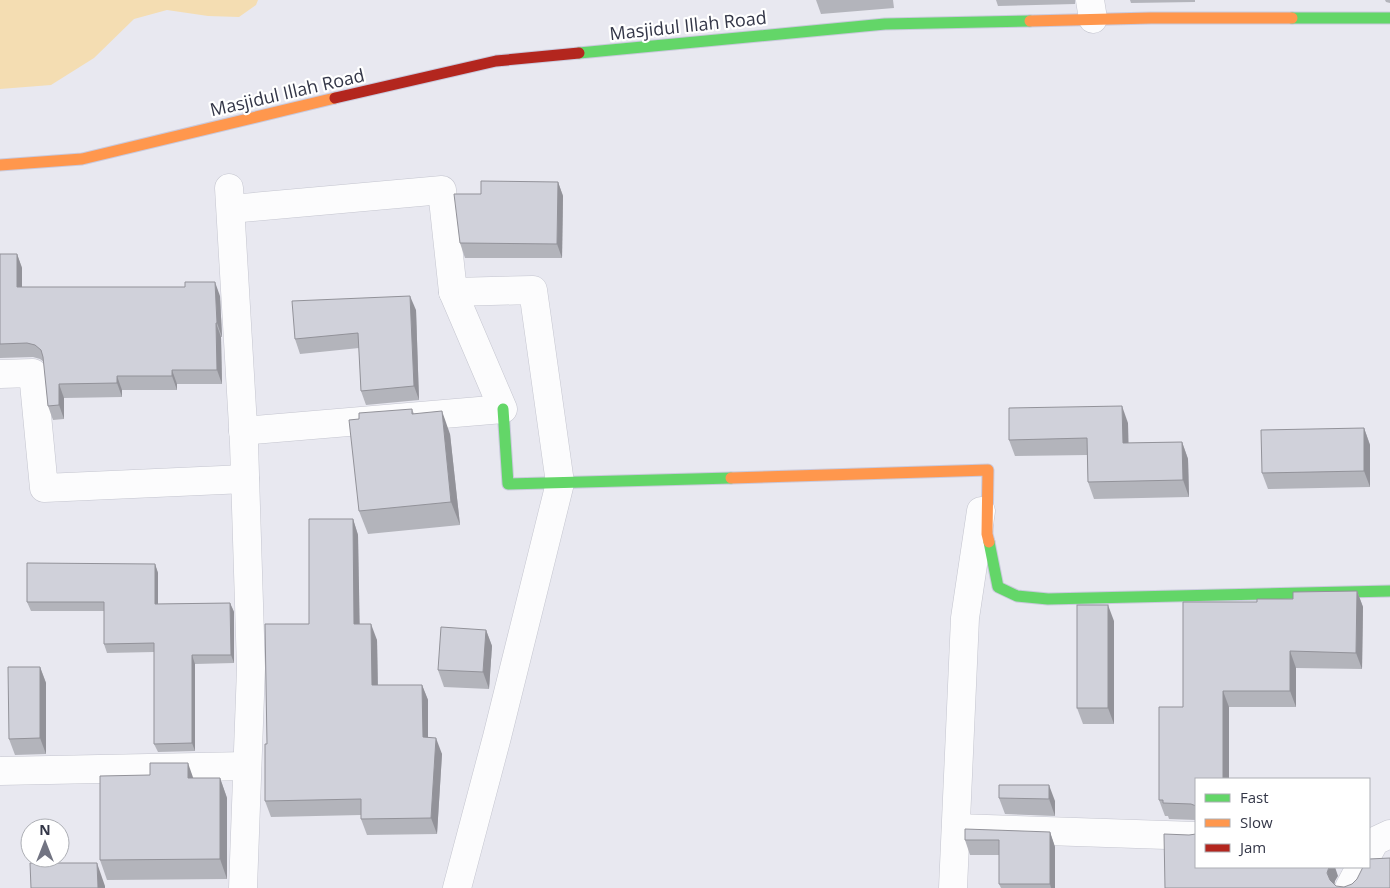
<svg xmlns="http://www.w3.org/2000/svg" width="1390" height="888" viewBox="0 0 1390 888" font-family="'Open Sans',sans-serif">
<rect width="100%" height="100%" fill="#e8e8f0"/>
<path fill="#f4ddb2" d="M0,0H258L256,5L239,17L208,16L167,10L134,19L94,58L51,85L0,89Z"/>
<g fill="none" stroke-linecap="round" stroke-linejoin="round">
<defs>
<g id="street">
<path d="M1090,0L1093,19"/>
<path d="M229,188L244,443L251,668L243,888"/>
<path d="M231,209L442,190L453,292L503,409L243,431"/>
<path d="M453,292L533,290L560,483L497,737L457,888"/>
<path d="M0,374L33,373L44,488L245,479"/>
<path d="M0,771L247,766"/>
<path d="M956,828L1196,836"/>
<path d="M1369,852L1375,841L1390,834"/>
<path d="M953,888L965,618L981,511"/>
<path d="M1349,888L1360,867"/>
</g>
<g id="fast">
<path d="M1292,18H1390"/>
<path d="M579,53L885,24L1030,21"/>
<path d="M503,409L508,484L731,478"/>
<path d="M989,542L998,587L1017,596L1048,599L1390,591"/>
</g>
<g id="slow">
<path d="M1030,21L1151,18H1292"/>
<path d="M0,165L82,159L335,98"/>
<path d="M731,478L988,470L987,534L989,542"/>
</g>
<path id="jam" d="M335,98L496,61L579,53"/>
</defs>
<use href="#street" stroke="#c4c5cf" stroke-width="29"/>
<use href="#fast" stroke="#c9c9dc" stroke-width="13"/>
<use href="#slow" stroke="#c9c9dc" stroke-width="13"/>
<use href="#jam" stroke="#c9c9dc" stroke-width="13"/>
<use href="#street" stroke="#fcfcfd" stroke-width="28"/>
<use href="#fast" stroke="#63d668" stroke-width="11"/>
<use href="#slow" stroke="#ff974d" stroke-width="11"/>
<use href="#jam" stroke="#b3261e" stroke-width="11"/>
</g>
<g fill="#b3b4bb">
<path d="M816,0H893L894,8L821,14Z"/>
<path d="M996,0H1075V4L998,6Z"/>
<path d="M1130,0H1195V2L1131,3Z"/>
<path d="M1385,0H1390V3L1386,2Z"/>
<path d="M558,182L563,196L562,258H465L460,243L481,194Z"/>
<path d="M0,254H17L22,268V287L220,296L222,337H221L222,384H177V390H122V397L64,398V419L53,420L48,406L44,362L40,359L33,357L0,358Z"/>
<path d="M416,310L419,400L366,405L361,391L359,348L300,354L295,339Z"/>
<path d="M412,409L414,414L450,434L460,525L368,534L359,511V419Z"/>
<path d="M1128,423V443L1182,442L1188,459L1189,497L1094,499L1088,482L1087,455L1015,456L1009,440Z"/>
<path d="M1364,428L1370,445V487L1268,489L1262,473Z"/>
<path d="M353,519L358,535L359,624L377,640L378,685H422L428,700V737L442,754L437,834L367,835L361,819V815L271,817L265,801L267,744Z"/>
<path d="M155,564L158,573V604L230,603L234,612V663L195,664V751L158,752L154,744V652L107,653L104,644V611H31L27,602Z"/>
<path d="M1357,591L1363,607L1362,669L1296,668V707H1229V779H1196V820L1169,819L1168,816H1165L1159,800L1183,707L1257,602L1293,599Z"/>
<path d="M1114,621V724H1083L1077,708Z"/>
<path d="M486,630L492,646L489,689L444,687L438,670Z"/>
<path d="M40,667L46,683V754L15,755L9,739Z"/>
<path d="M194,778H220L227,798V879L107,880L100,860Z"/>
<path d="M999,785L1055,801V816L1005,814L999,798Z"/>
<path d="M1050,832L1055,847V888H1001L999,884V855H970L965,840Z"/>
</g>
<g fill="#929299">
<path d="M558,182L563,196L562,258L557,244Z"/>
<path d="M17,254L22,268V301L17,287Z"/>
<path d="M215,282L220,296L222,337L217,323Z"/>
<path d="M410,296L416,310L419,400L414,386Z"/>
<path d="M216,323L221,337L222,384L217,370Z"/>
<path d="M172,370L177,384V390L172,376Z"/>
<path d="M117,376L122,390V397L117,383Z"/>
<path d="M59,384L64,398V419L59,405Z"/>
<path d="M1122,406L1128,423L1129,460L1123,443Z"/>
<path d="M442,411L450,434L460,525L451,502Z"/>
<path d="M1364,428L1370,445V487L1364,471Z"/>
<path d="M1182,442L1188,459L1189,497L1183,480Z"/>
<path d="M353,519L358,535L360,640L354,624Z"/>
<path d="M155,564L158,573V612L155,604Z"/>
<path d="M1357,591L1363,607L1362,669L1356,653Z"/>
<path d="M230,603L234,612V663L231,655Z"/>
<path d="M1108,605L1114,621V724L1108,708Z"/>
<path d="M371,624L377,640L378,701L372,685Z"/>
<path d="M486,630L492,646L489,689L483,672Z"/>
<path d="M1290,651L1296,668V707L1290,691Z"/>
<path d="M192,655L195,664V751L192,743Z"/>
<path d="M40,667L46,683V754L40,738Z"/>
<path d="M422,685L428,700V753L423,737Z"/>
<path d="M1223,691L1229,707V779H1223Z"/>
<path d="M436,738L442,754L437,834L431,818Z"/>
<path d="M188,763L195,783L188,778Z"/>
<path d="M220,778L227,798V879L220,859Z"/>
<path d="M1049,785L1055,801V816L1049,799Z"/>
<path d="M1050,832L1055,847V888H1051L1050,884Z"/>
<path d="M97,863L105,886V888H98Z"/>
<path d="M1329,867H1335L1338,876L1335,881L1334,888H1333L1327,873Z"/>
</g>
<g fill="#d0d1da" stroke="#929299">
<path d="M481,181L558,182L557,244L460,243L454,194H481Z"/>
<path d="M0,254H17V287H185V282H215L217,323H216L217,370H172V376H117V383L59,384V405L48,406L43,357L41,350L35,345L27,343L0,344Z"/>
<path d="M410,296L414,386L361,391L358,333L295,339L292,301Z"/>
<path d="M1122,406L1123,443L1182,442L1183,480L1088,482L1087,438L1009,440V408Z"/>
<path d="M412,409V414L442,411L451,502L359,511L349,420L359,419V413Z"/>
<path d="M1364,428V471L1262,473L1261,430Z"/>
<path d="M309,519H353L354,624H371L372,685H422L423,737L436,738L431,818L361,819V799L265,801V744H267L265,624H309Z"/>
<path d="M27,563L155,564V604L230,603L231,655H192V743L154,744V643L104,644V602H27Z"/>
<path d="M1357,591L1356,653L1290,651V691H1223V779H1196V806L1191,804L1163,803V800H1159V707H1183V602H1257V599H1293V592Z"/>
<rect x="1077" y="605" width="31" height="103"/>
<path d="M441,627L486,630L483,672L438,670Z"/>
<path d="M8,667H40V738L9,739Z"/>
<path d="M150,763H188V778H220V859L100,860V776L150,775Z"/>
<path d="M999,785H1049V799L999,798Z"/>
<path d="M965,829L1050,832V884H999V840H965Z"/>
<path d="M1164,834L1189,835L1196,834V867H1329L1327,873L1330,880L1336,886L1344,887L1352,884L1357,879L1363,867H1369V859L1390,858V888H1165Z"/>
<path d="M30,863H97L98,888H31Z"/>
</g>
<g text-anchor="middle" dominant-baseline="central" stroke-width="4.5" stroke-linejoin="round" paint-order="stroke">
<g font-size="18" fill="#333647" stroke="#fff">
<text transform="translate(688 25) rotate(-6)">Masjidul Illah Road</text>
<text transform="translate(287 92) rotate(-13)">Masjidul Illah Road</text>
</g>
</g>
<rect x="1195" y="778" width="175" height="90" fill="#ffffff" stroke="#adafb5"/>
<rect x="1205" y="794" width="25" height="8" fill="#63d668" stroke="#adafb5"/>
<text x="1240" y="803" font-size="15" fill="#333647">Fast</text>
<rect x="1205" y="819" width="25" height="8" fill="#ff974d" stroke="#adafb5"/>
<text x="1240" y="828" font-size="15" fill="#333647">Slow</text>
<rect x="1205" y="844" width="25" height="8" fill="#b3261e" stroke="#adafb5"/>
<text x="1240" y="853" font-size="15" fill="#333647">Jam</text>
<g transform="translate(45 843)"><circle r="24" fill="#ffffff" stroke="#adafb5"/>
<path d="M0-4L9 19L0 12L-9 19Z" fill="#727482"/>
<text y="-8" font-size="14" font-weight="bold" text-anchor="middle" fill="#333647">N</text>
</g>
</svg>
